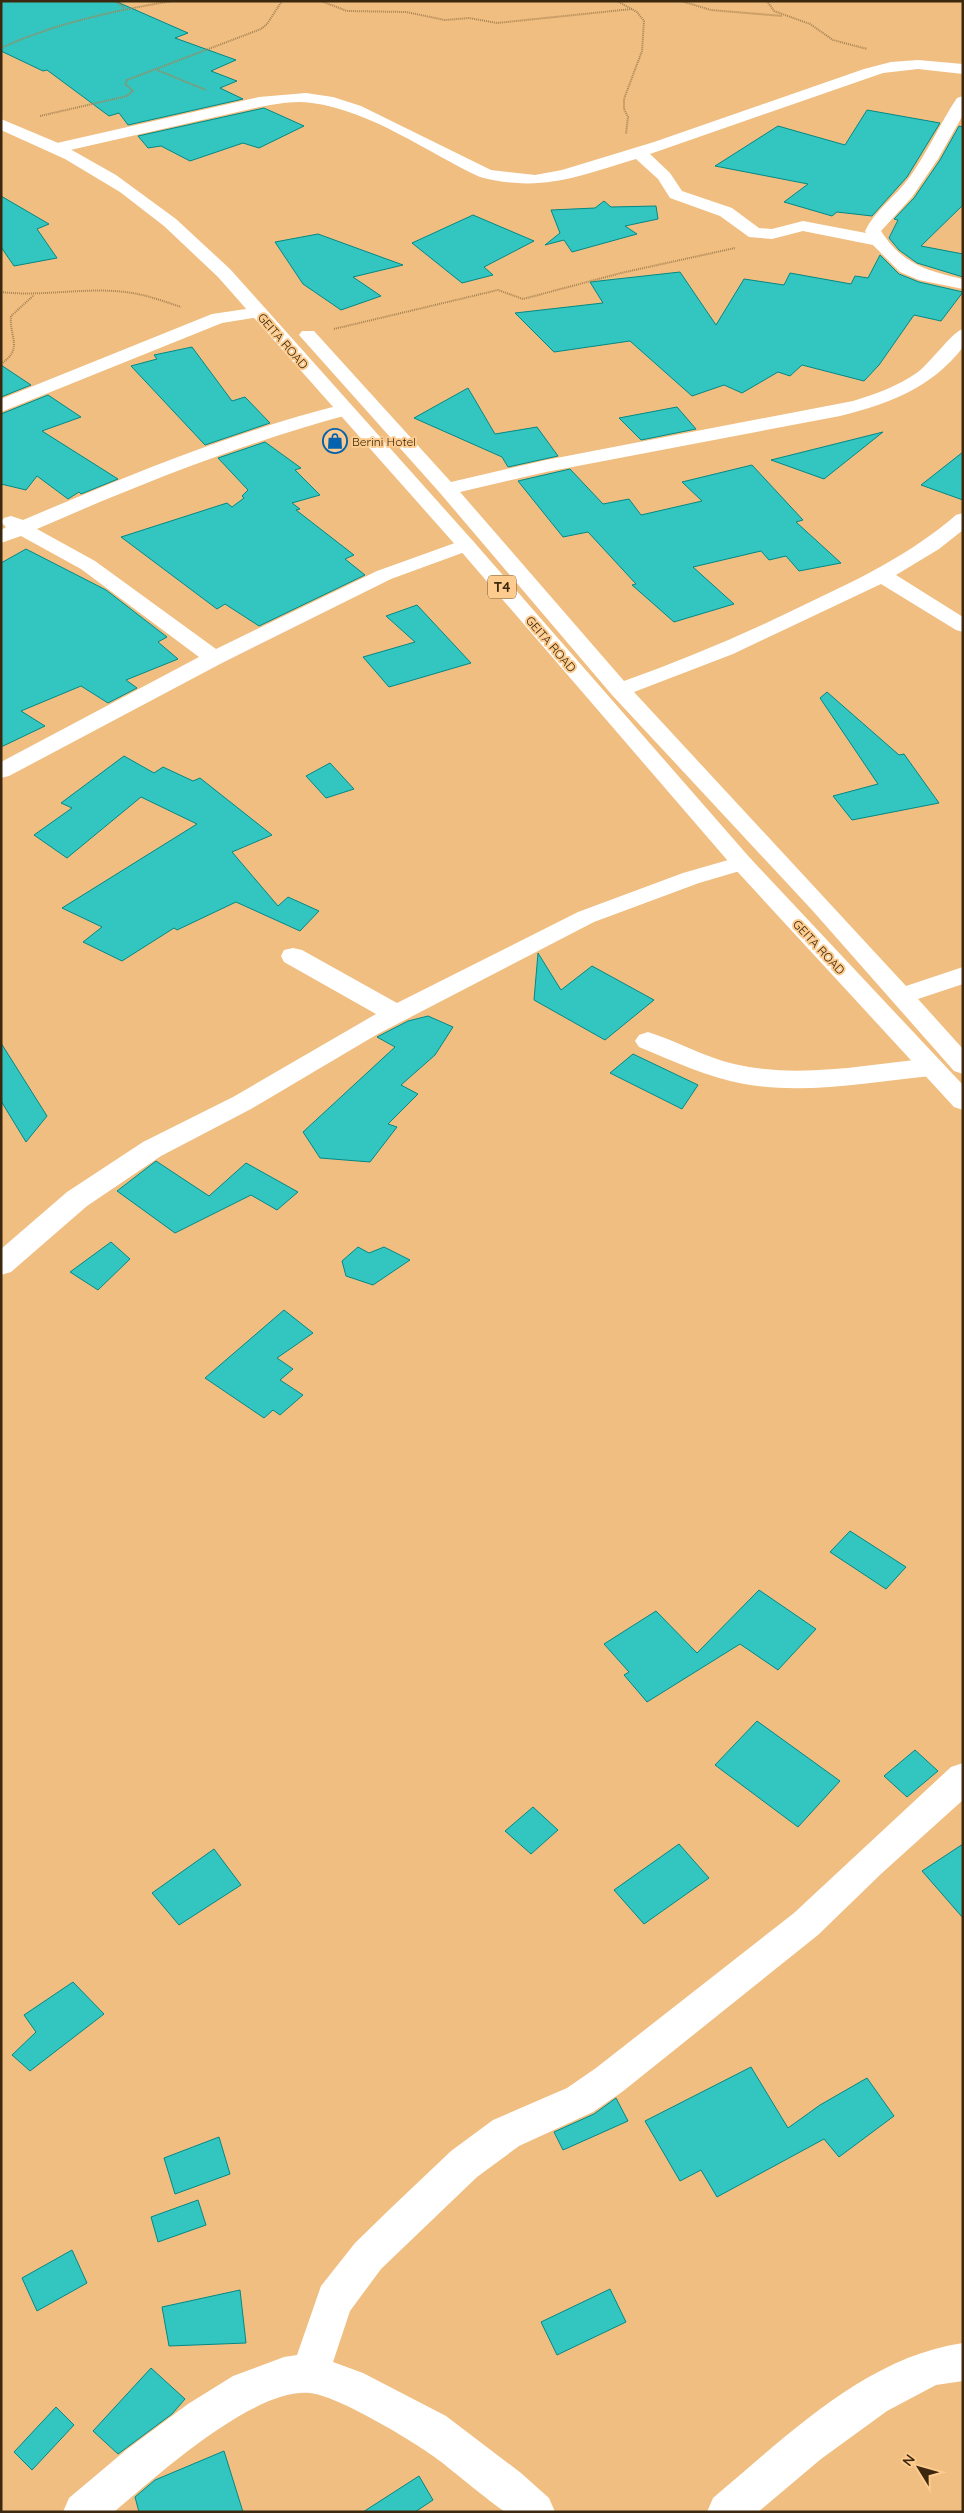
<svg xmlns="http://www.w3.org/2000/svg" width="964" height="2513" viewBox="0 0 964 2513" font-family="Quicksand,sans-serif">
<rect width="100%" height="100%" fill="#f0be81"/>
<g fill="#33c6c1" stroke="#038884">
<path d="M1,1H115L188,33L175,38L236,60L211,71L237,81L220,88L243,99L128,125L119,113L109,116L47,70L43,71L1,51Z"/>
<path d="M264,108L304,126L259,148L243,143L190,161L161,146L148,148L138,136Z"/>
<path d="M867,110L940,123L907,177L872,216L837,212L832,216L784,202L808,184L715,166L778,126L845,145Z"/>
<path d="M959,126L963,127V205L921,246L963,254V277L917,263L899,250L889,238L898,220L894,219L914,198L940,160Z"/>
<path d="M1,196L49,224L37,229L57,258L14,266L1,247Z"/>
<path d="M604,201L611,207L656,206L658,219L625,226L637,234L572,252L564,240L545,245L560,233L551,210L595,208Z"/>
<path d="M473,215L534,241L484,267L493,275L462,283L412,243Z"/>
<path d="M318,234L403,265L353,277L381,296L341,310L303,284L275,242Z"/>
<path d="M880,255L899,274L919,282L963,292L941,321L914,315L879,365L864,381L802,365L790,376L778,372L742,393L724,385L692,396L630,341L554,352L515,313L603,303L590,282L680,272L716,325L744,279L784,285L790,273L851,284L855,276L868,278Z"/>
<path d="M192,347L232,401L245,397L270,423L205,445L131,366L157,359L154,355Z"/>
<path d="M1,365L31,385L1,397Z"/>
<path d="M468,388L495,434L537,427L558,456L508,467L502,457L414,418Z"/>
<path d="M48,395L81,417L42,431L118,479L81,494L79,492L68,499L37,476L26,490L1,484V414Z"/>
<path d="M677,407L696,429L641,440L619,418Z"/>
<path d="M883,432L824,479L771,460Z"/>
<path d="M265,442L301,468L295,470L320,495L292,503L300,509L296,510L354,555L345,559L365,575L259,626L225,604L217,609L121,537L227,503L232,507L244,498L242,496L248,490L218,458Z"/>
<path d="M963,452V500L921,485Z"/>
<path d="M752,465L803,520L796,522L841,563L799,571L786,556L769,560L761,551L693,567L734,604L674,622L632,585L636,584L588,532L563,537L518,481L570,469L603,504L629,499L641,515L702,501L682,482Z"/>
<path d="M26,549L106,590L167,637L158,642L178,659L126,680L137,688L108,703L81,686L21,711L45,726L1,747V563Z"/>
<path d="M417,605L471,663L389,687L363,657L415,642L386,616Z"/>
<path d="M827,692L899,755L904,754L939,803L852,820L833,796L878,784L820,698Z"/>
<path d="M124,756L154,773L163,767L193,781L200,778L272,835L232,852L278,906L288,897L319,911L300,931L236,902L177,930L174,928L122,961L83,942L102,927L62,908L197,824L141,797L67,858L34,835L72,808L61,803Z"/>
<path d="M330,763L354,789L326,798L306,776Z"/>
<path d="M538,953L561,990L592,966L654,1000L605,1040L534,1000Z"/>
<path d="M428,1016L453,1027L435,1055L401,1085L418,1094L388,1124L397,1127L370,1162L320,1158L303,1132L395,1047L377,1037L408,1021Z"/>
<path d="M1,1043L47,1116L26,1142L1,1101Z"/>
<path d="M633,1054L698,1085L682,1109L610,1073Z"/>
<path d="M156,1161L209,1196L246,1163L298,1192L277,1210L251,1195L175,1233L117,1191Z"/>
<path d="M111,1242L130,1259L98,1290L70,1272Z"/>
<path d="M358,1247L369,1253L384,1247L410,1260L373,1285L346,1276L342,1261Z"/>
<path d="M284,1310L313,1333L277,1358L293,1369L280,1380L303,1395L280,1415L273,1410L264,1418L205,1378Z"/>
<path d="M850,1531L906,1567L886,1589L830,1552Z"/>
<path d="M759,1590L816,1629L778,1670L740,1644L647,1702L624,1675L629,1672L604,1644L656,1611L697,1653Z"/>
<path d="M757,1721L840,1781L798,1827L715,1765Z"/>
<path d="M915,1750L938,1771L907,1797L884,1776Z"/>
<path d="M533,1807L558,1830L531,1854L505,1831Z"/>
<path d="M679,1844L709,1878L644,1924L614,1890Z"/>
<path d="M963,1844V1918L922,1871Z"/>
<path d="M214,1849L241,1885L179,1925L152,1893Z"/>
<path d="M73,1982L104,2014L30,2071L12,2055L36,2032L24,2015Z"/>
<path d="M751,2067L788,2128L820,2105L867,2078L894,2116L839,2157L824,2139L717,2197L701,2170L680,2181L645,2121Z"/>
<path d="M616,2098L628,2121L563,2150L554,2132L594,2114Z"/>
<path d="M219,2137L230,2174L175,2194L164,2158Z"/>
<path d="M198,2200L206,2225L158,2242L151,2217Z"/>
<path d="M72,2250L87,2283L37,2311L22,2278Z"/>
<path d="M610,2289L626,2322L557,2355L541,2322Z"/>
<path d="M240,2290L246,2343L169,2346L162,2307Z"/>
<path d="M151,2368L185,2399L172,2414L118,2454L93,2431Z"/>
<path d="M56,2407L74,2425L32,2470L14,2452Z"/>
<path d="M224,2451L243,2512H139L135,2497L155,2480Z"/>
<path d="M419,2476L433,2500L415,2512H363Z"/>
</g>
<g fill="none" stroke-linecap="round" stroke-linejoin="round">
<g stroke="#a88353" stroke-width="2" stroke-dasharray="1 1" stroke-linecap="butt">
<path d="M115,1L125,8"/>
<path d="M321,1L347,11L406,12L445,20L469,18L497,23L632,9"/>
<path d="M617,1L637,12L644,21L642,51L624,99V109L628,117L626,134"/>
<path d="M659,1H670"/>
<path d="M681,1L711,10L782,16"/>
<path d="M767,1L774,11L810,24L833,40L867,49"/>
<path d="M1,48C56,23 113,11 172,1"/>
<path d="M157,70L206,90"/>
<path d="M40,116L127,96L133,91L125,84L127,80L261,29L267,24L282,1"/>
<path d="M1,292C42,297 84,287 125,292C144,294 163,301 181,307"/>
<path d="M334,329L498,290L523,299L621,273L735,248"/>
<path d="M1,364C24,348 9,338 11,316L34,295"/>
</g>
<g fill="#fff" fill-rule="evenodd">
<path d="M918,60L963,64V74L918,69L883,73L650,154L670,173L682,191L732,208L759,228L772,229L803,221L866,233L865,231C875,210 896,196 909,178C928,152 940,123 957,98L963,96V115L938,159L912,197L881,231C902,264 927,271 963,279V289L919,280L900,272L873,245L803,231L772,239L749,237L720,216L670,198L658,179L636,159C579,176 541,193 480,177C426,152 372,111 312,103C295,100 276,104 259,107L57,153L49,148L57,143L259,97L306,93L333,97L361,106L491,170L535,175L562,170L654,142L864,69L891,62Z"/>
<path d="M259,307L265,308L268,312L265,316L222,323L1,412V399L212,314Z"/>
<path d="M963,329V347C932,388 888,404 840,416L546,472L460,492L624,681C686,659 747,633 806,604C859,579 911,554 956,515L963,513V530L939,549L896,575L963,617V632L956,630L881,584L733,654L634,692L906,986L963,967V984L918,999L963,1049V1074L954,1071L812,910L612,695L440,493L299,335L302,331H314L451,482L546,460L853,401C876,394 898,386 918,372C930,363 953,331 963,329Z"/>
<path d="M344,404L351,406L353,410L351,414C243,443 140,484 37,529L95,561L216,649L377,571L466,539L473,541L476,545L473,549L391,579L222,663L9,776L1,778V762L199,657L81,569L21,536L1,543V530L6,527L1,522L4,518L11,516L23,520C127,476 233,432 344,404Z"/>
<path d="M742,856L750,858L754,863L750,868L699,883L594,922L376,1035L251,1109L161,1156L87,1206L11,1272L1,1275V1249L67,1192L143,1142L233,1097L376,1014L284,962L281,956L284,950L293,948L302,950L397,1003L578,912L683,873Z"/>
<path d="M648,1032C677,1041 704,1057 734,1064C798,1079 866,1065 931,1058L940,1061L944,1067L940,1073L931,1076C870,1082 805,1095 744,1084C707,1077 673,1061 639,1047L635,1041L639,1035Z"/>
<path d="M963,1763V1800L882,1873L818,1935L622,2092L593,2112L519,2146L477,2177L381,2269L350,2311L333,2362L363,2373L446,2416L521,2473L549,2498L555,2512C542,2512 518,2513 506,2512C500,2510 449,2468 440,2461C417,2443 335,2394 309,2393C252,2389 157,2476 114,2512H63L69,2498L126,2450L188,2404L233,2376L284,2357L297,2355L321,2286L355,2243L392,2207L451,2151L493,2120L567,2088L596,2068L794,1913L951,1767Z"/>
<path d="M963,2343V2381L936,2385L887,2411L821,2459L758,2512H707L713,2498C786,2437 865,2357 963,2343Z"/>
</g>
<path fill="#fff" fill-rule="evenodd" d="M1,119L63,145L116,175L176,219L230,269L473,541L750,858L963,1085V1110L954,1107L734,868L459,549L218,277L164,226L120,192L65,159L1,130Z"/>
</g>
<defs>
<symbol id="shop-ring" viewBox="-11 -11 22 22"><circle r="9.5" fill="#fdcb8d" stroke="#0562af" stroke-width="1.5"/><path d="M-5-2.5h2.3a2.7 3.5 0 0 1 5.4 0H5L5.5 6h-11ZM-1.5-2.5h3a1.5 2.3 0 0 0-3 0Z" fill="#0562af"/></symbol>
</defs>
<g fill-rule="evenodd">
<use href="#shop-ring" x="321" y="427" width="28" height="28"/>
</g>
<g text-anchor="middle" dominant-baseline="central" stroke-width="4" stroke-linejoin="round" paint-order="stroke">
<g font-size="12" fill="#3b280e" stroke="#fdcb8d">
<text transform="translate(283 341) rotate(49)">GEITA ROAD</text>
<text transform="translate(551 644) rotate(49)">GEITA ROAD</text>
<text transform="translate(819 947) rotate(47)">GEITA ROAD</text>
</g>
<g font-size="12" fill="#3b280e" stroke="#fdcb8d" text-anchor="start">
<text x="352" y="441">Berini Hotel</text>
</g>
<rect fill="#fdcb8d" stroke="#755934" stroke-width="1" x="488" y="575.5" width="28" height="23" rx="4"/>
<g font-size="14" font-weight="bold" fill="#3b280e">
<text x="502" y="587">T4</text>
</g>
</g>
<rect width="964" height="2513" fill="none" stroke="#3b280e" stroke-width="5"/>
<g transform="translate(919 2468) rotate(307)" stroke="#fdcb8d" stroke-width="4" paint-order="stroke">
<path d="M0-4L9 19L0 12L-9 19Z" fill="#3b280e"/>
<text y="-8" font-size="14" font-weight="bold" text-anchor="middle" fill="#3b280e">N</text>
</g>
</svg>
